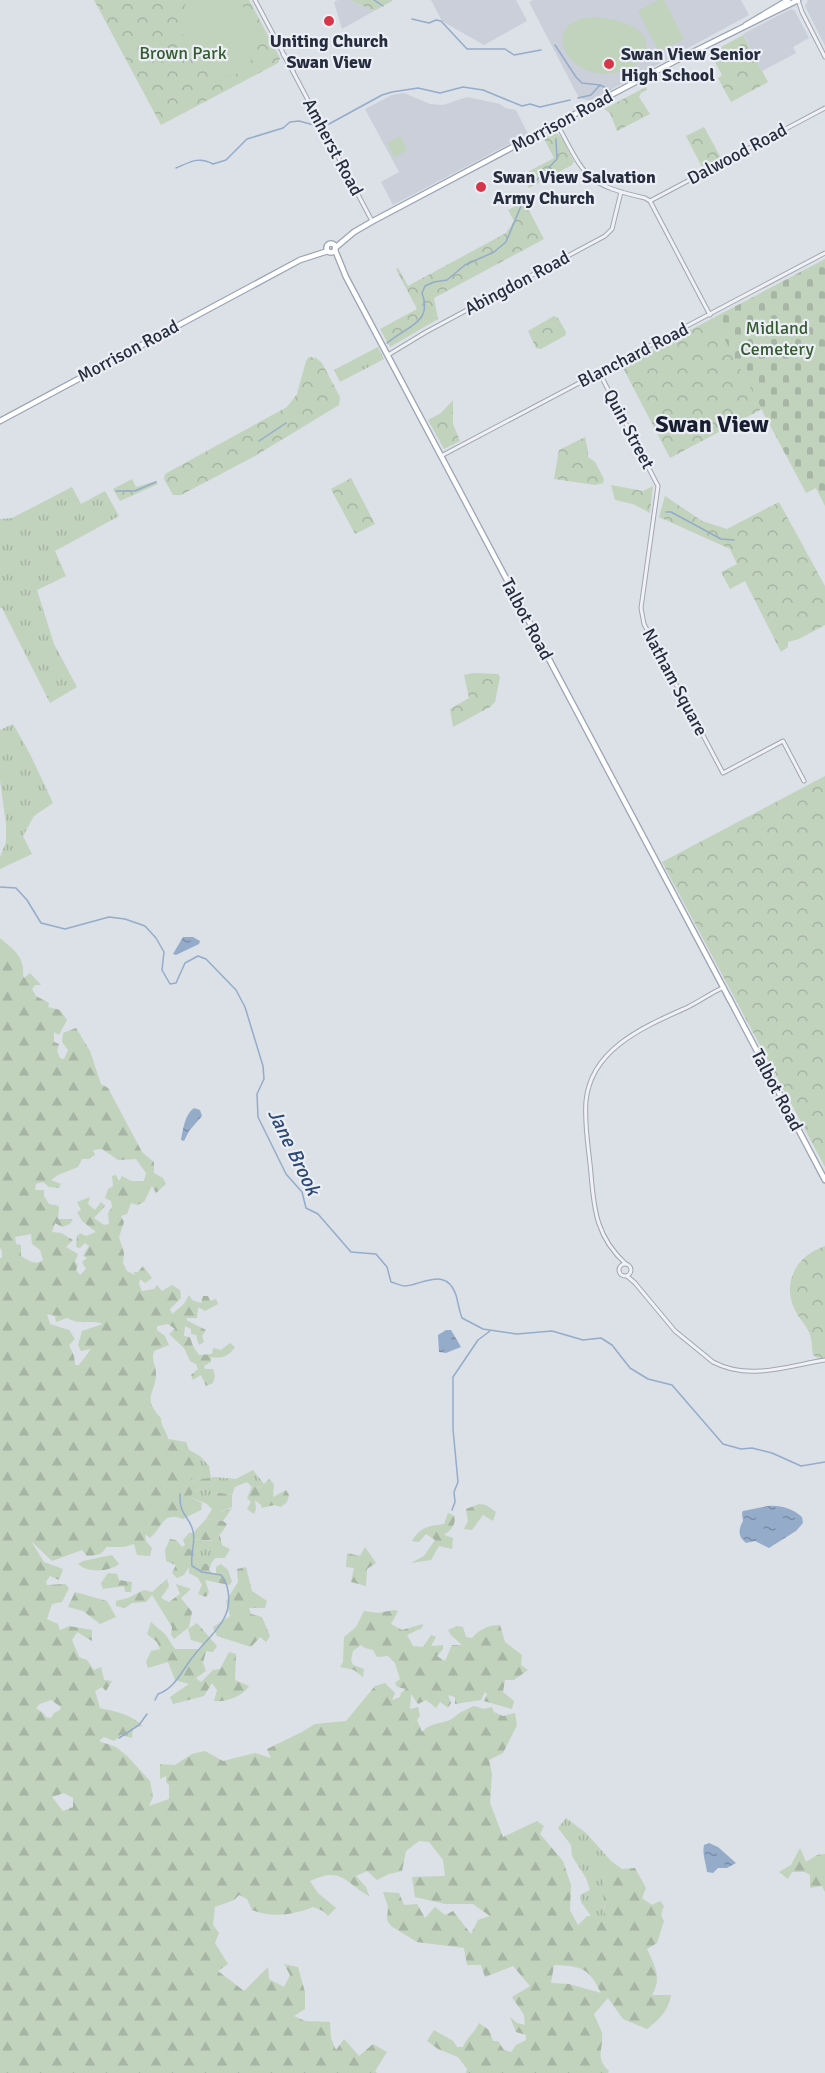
<svg xmlns="http://www.w3.org/2000/svg" width="825" height="2073" viewBox="0 0 825 2073" font-family="Signika,sans-serif">
<defs>
<pattern id="grass-tufts" width="24" height="20" patternUnits="userSpaceOnUse" patternTransform="scale(1.5)"><rect width="24" height="20" fill="#c1d2bd"/><path d="M3 7l-1-3M5 7V3M7 7l1-3M15 17l-1-3M17 17v-4M19 17l1-3" fill="none" stroke="#a6b5a4"/></pattern>
<pattern id="forest-firs" width="22" height="20" patternUnits="userSpaceOnUse" patternTransform="scale(1.5)"><rect width="22" height="20" fill="#c1d2bd"/><path d="M5 1l3.5 6h-7zM16 11l3.5 6h-7z" fill="#a6b5a4"/></pattern>
<pattern id="cemetery-stones" width="16" height="16" patternUnits="userSpaceOnUse" patternTransform="scale(1.5)"><rect width="16" height="16" fill="#c1d2bd"/><path d="M2 7V4a2 2 0 0 1 4 0v3zM10 15v-3a2 2 0 0 1 4 0v3z" fill="#a6b5a4"/></pattern>
<pattern id="park-crowns" width="20" height="18" patternUnits="userSpaceOnUse" patternTransform="scale(1.5)"><rect width="20" height="18" fill="#c1d2bd"/><path d="M2 6a3 3 0 1 1 6 0M12 15a3 3 0 1 1 6 0" fill="none" stroke="#a6b5a4"/></pattern>
<pattern id="water-ripples" width="26" height="14" patternUnits="userSpaceOnUse" patternTransform="scale(1.5)"><rect width="26" height="14" fill="#94acca"/><path d="M2 4q2-2 4 0t4 0M15 11q2-2 4 0t4 0" fill="none" stroke="#798ca5"/></pattern>
</defs>
<rect width="100%" height="100%" fill="#dce0e7"/>
<g fill="#cacfd9">
<path d="M338,0H350L374,11L342,29L334,2Z"/>
<path d="M431,0H516L527,21L484,45L442,21Z"/>
<path d="M533,0H741L749,15L590,101L579,98L529,2Z"/>
<path d="M808,0H825V46L805,6Z"/>
<path d="M791,9L795,11L809,38L793,47L796,53L762,71L743,34Z"/>
<path d="M404,93L430,104L443,105L467,97L500,104L505,108L516,110L528,134L393,205L381,182L399,172L365,109L392,95Z"/>
</g>
<g fill="url(#grass-tufts)">
<path d="M378,347L384,359L340,382L334,370Z"/>
<path d="M72,487L81,504L105,491L119,516L55,551L66,576L37,590L54,644L77,687L50,703L2,608H0V519L12,518Z"/>
<path d="M13,724L30,754L53,803L34,816L23,836L32,854L0,869V857L6,842V824L0,780V730Z"/>
<path d="M189,1450L200,1456L209,1466L211,1478L189,1481L196,1460Z"/>
<path d="M253,1470L264,1484L260,1488L256,1486L252,1487L247,1482L235,1487L232,1495L215,1492L217,1513L232,1508L223,1521L206,1519L212,1509L207,1504L190,1497L194,1491L207,1489L216,1482L214,1477L236,1479Z"/>
<path d="M220,1536L222,1545L230,1549L225,1558H215L211,1564L199,1563L182,1547L185,1545H190L193,1539L209,1541Z"/>
<path d="M566,1818L586,1833L611,1861C599,1879 603,1896 606,1916H591L581,1902L580,1895L590,1890L586,1878L572,1856L571,1845L558,1828Z"/>
</g>
<g fill="url(#forest-firs)" fill-rule="evenodd">
<path d="M0,938C8,945 20,953 22,964C24,969 22,973 24,978L30,973L41,985H35L32,989L36,996L49,1003L48,1007L60,1010L67,1020L59,1035L54,1032V1042L59,1044L57,1051L60,1058L64,1059L68,1050L62,1042L63,1033L76,1028L90,1051L101,1084L108,1088L142,1152L154,1162V1173L163,1178L166,1184L156,1193L152,1186L144,1202L137,1205L131,1203L127,1214L121,1216L124,1222L119,1237L124,1253L123,1263L127,1271L135,1275L134,1272H138L143,1266L152,1278L145,1283L140,1279L139,1284L142,1291L154,1289L157,1285L162,1291L172,1285L180,1290L181,1298L170,1309L172,1314L184,1304L189,1295L192,1300L201,1303L203,1296H208L210,1301L216,1299L218,1304L205,1311L198,1307L197,1318H186L188,1321L206,1330L202,1336L204,1342L199,1345L196,1335L191,1334V1329L185,1326L184,1336L190,1337L193,1346L199,1355L212,1354L213,1348L221,1350L230,1343L235,1347C229,1356 222,1359 211,1357V1362L204,1366L205,1369H213L215,1376L213,1383L206,1386L201,1375L193,1380L191,1375L198,1369L196,1364L190,1361L184,1348L169,1334L175,1329L168,1324L157,1326V1330L165,1336L169,1345L154,1351C151,1360 156,1365 156,1374C156,1394 141,1397 161,1418C161,1428 167,1431 168,1439L186,1442L189,1450L201,1463L190,1481L214,1477L216,1482L207,1489L194,1491L190,1497L202,1503L201,1510L183,1519C162,1510 162,1529 150,1538L145,1534L146,1541L152,1548L150,1556L137,1555L134,1544L124,1547H106C102,1556 96,1555 87,1556L82,1550L52,1561L31,1541L44,1562L63,1569L59,1580L50,1576L46,1582L47,1585L65,1584L69,1588L62,1602L52,1604L47,1619L58,1624L60,1630L69,1626L92,1630V1641L77,1632L72,1640L79,1657L87,1660L94,1670L101,1667L104,1680L112,1681L106,1691L102,1687L95,1691L100,1708C117,1712 130,1714 143,1726L133,1727L132,1738L121,1735L114,1741L104,1737L99,1741L116,1747L127,1756L150,1781L153,1797L149,1806L169,1799V1785L166,1782V1776L160,1779V1764L175,1765L192,1754L205,1751L223,1761L255,1753L271,1758L267,1749L302,1732L315,1724L346,1721L375,1686L385,1683L395,1693L392,1700L400,1697L401,1693L406,1689L397,1687L395,1683L400,1679L395,1663L388,1656L377,1657L373,1650L365,1648L361,1645L353,1651L351,1660L353,1665L364,1669L363,1677L354,1670L340,1667L343,1662L344,1637L356,1627L364,1611L378,1613L394,1610L398,1611L391,1624L402,1630L423,1624L422,1628L407,1635L413,1646L423,1647L431,1635L436,1637L431,1646L443,1645V1649L437,1656L445,1661L452,1645H462L450,1634L448,1630L457,1626L463,1627L466,1637L472,1638C480,1629 488,1625 500,1625L505,1642L522,1655L521,1665L528,1670L514,1680H505L503,1692L514,1701L512,1709L484,1701L487,1694L485,1692L481,1700L455,1704V1697L448,1695L451,1703L448,1708L440,1702L436,1708L426,1700L418,1704L411,1694L410,1709L418,1707L420,1716L417,1720L422,1732C432,1721 443,1725 453,1718C460,1712 465,1710 474,1706L484,1709L492,1707L494,1712L503,1716L515,1713L517,1725L503,1753L489,1760L492,1774L490,1803L503,1837L537,1821L544,1826L540,1834L563,1861L571,1885L570,1910L578,1925L587,1916H606C603,1896 599,1879 611,1861L622,1869L635,1868L646,1888L642,1898L652,1905L660,1901L664,1906L661,1915L664,1921L657,1943L647,1949C655,1966 662,1978 652,1995H671C668,2011 660,2019 647,2029L623,2019L608,1998L594,2014C596,2020 600,2027 602,2033C604,2049 594,2057 609,2071L608,2073H466L467,2069L458,2057L438,2049L427,2041L434,2030L453,2041L457,2047H463C466,2038 475,2033 479,2023L489,2030L493,2041H498L504,2050L511,2052L516,2045L526,2040V2035L516,2032L510,2017L517,2023L525,2025L524,2015L512,1997L530,1986L513,1966L485,1977L481,1965H467L464,1948L417,1942L391,1926L387,1920L388,1907L383,1892L399,1893L404,1905L417,1904L425,1918L435,1907L445,1915L453,1911L471,1934L478,1920L490,1916L473,1904H445L415,1897L412,1877L445,1876L443,1860L429,1842L419,1841L406,1851L402,1871L389,1874L377,1880L367,1871L356,1876L366,1887L369,1896C344,1882 342,1866 310,1881L318,1893L336,1908L328,1916L323,1911L313,1907C294,1915 271,1918 252,1910L247,1899L239,1895L234,1900L215,1907L213,1925L219,1933L215,1943L228,1964L218,1971L244,1991L268,1967L269,1979L284,1987L290,1975L284,1964L298,1967L305,1992V2009L294,2016L305,2021L330,2022L331,2038L336,2050L344,2039L359,2056L373,2044L387,2052L375,2071L377,2073H0V1258H2V1251L0,1248ZM102,1149L118,1160L136,1159L146,1173L144,1181H131L122,1176L119,1181L116,1175L112,1176L113,1186L108,1189L105,1198L111,1201L112,1207L108,1213L109,1224L104,1225L94,1218L105,1206L101,1202L95,1210L88,1204L90,1197L77,1202L81,1210L77,1212L82,1221L96,1232L86,1236L80,1233L77,1236L76,1247L80,1248L85,1243L89,1246L83,1256L87,1258L82,1262L86,1269L80,1275L76,1270L78,1265L75,1262L78,1254L66,1247L73,1240L61,1233L52,1232L55,1223L62,1227L70,1224L73,1219H58L59,1206L49,1204L44,1196V1190H35L36,1184L43,1182L49,1187L59,1188L61,1184L51,1180L58,1175L78,1167L82,1159H88L95,1155L93,1150ZM31,1234L32,1244L40,1250L43,1260C35,1266 28,1260 21,1256V1245L16,1244L15,1237ZM47,1314L55,1316L56,1322L67,1318C83,1326 89,1319 103,1324L82,1331L78,1345L81,1351L91,1349L79,1365H75L74,1356L69,1345L75,1339L69,1330L50,1324ZM51,1700L61,1707L60,1710L54,1713L51,1718L46,1717L43,1713L36,1708L40,1704ZM64,1793L73,1798V1807L63,1811L52,1797ZM554,1965C582,1966 589,1968 601,1993L569,1984L551,1983Z"/>
<path d="M269,1479L274,1484L273,1497L286,1490L289,1495L287,1502L281,1507L274,1505L262,1508L261,1505L255,1500L256,1509L254,1514L247,1509L251,1502L247,1498L252,1487L256,1486L260,1488Z"/>
<path d="M215,1492L232,1495V1507L217,1513L212,1509L214,1498L208,1501L204,1498Z"/>
<path d="M479,1504L486,1505L496,1512L493,1521L483,1515L472,1530L464,1529L468,1521L466,1509Z"/>
<path d="M448,1513L455,1516C455,1526 452,1529 444,1535L453,1538L452,1549L439,1546L431,1560L411,1563L424,1556L435,1540L426,1534L419,1542L412,1541C420,1527 429,1526 444,1524Z"/>
<path d="M206,1519L223,1521L227,1524C216,1543 214,1541 193,1539L190,1545H185L183,1540L189,1533H193Z"/>
<path d="M170,1539L176,1540L182,1547L196,1551L199,1563L211,1564L209,1570L213,1574H216V1567L221,1564L228,1570L232,1582L229,1585L205,1580L209,1592L206,1597L198,1594L202,1585L198,1578L189,1573V1567L184,1575L177,1578L172,1573L176,1565L166,1561L165,1550Z"/>
<path d="M365,1547L376,1563L367,1569L366,1586L351,1582L354,1568L346,1567L347,1553L360,1556Z"/>
<path d="M112,1555L119,1564C109,1572 87,1573 78,1564L83,1561Z"/>
<path d="M246,1567L252,1591L267,1601L265,1608H249L251,1614L262,1617L270,1636L266,1642L260,1637L251,1647L217,1636L213,1627L230,1616L226,1601L238,1582L237,1569Z"/>
<path d="M108,1573L117,1574L119,1580L132,1582L131,1592H125L124,1586L103,1589L101,1583Z"/>
<path d="M167,1579L169,1586L161,1598L169,1602L180,1594L176,1584L191,1589L181,1598L192,1612L189,1627L174,1639L171,1635L172,1627L152,1595L146,1602L132,1603L125,1608L116,1606V1601L128,1598L144,1590L152,1592Z"/>
<path d="M75,1592L107,1601L116,1617L100,1624L83,1611L68,1607Z"/>
<path d="M151,1622L165,1634L175,1649H201L202,1643L191,1640L188,1629L197,1623L217,1646L213,1652L206,1651L203,1663L206,1671L196,1678L201,1682L213,1670L220,1669L229,1652L236,1654L235,1680L249,1686C242,1697 226,1702 214,1701L217,1690L212,1683L204,1696L173,1704L170,1697L189,1684L175,1680L168,1662L148,1668L146,1662L151,1651L160,1649L157,1642L147,1634Z"/>
<path d="M800,1848L806,1862L817,1855L825,1854V1892L822,1886L810,1888V1875L805,1872H792L788,1879L779,1872L791,1865Z"/>
</g>
<path fill="url(#cemetery-stones)" d="M825,259V506L816,488L806,493L713,318Z"/>
<g fill="url(#park-crowns)">
<path d="M94,0H249L280,58L278,63L161,125Z"/>
<path d="M350,0H392V1L374,11Z"/>
<path d="M743,35L768,82L731,102L718,78L722,75L710,53Z"/>
<path d="M646,87L647,90L641,93L639,97L650,114L617,131L610,113L604,109Z"/>
<path d="M704,127L721,158L702,167L686,136Z"/>
<path d="M552,132H556L562,138L574,162L572,165L529,188L522,175L554,158L543,137Z"/>
<path d="M524,201L544,239L434,298L438,319L390,347L380,329L417,309L396,269L398,268L408,286L506,233L514,221L508,210Z"/>
<path d="M554,316L558,318L566,332V335L541,349L536,348L528,331Z"/>
<path d="M713,318L762,409L670,458L622,366Z"/>
<path d="M309,357L316,358L322,363L340,397L339,405L253,457L181,495H173L164,479L165,474L287,407L297,394L306,361Z"/>
<path d="M453,400V424L460,441L444,449L428,420L441,413Z"/>
<path d="M585,437L588,451V457L595,462L604,479L603,483L595,485L554,479L559,450Z"/>
<path d="M351,478L375,524L355,534L331,489Z"/>
<path d="M132,479L136,487L156,481L158,484L120,501L113,489Z"/>
<path d="M611,485L643,491L653,486L650,513L633,504L615,500Z"/>
<path d="M665,496L702,521L727,529L779,502L825,586V625L799,639L788,642V647L781,652L745,581L730,589L721,572L737,564L730,549L659,517Z"/>
<path d="M473,673L498,674L500,677L495,702L490,707L453,727L450,709L469,698L464,675Z"/>
<path d="M825,776V1167L662,862Z"/>
<path d="M825,1246V1358L819,1359L813,1355C812,1348 812,1339 809,1332C805,1324 798,1317 794,1308C782,1280 798,1255 825,1246Z"/>
</g>
<g fill="#c1d2bd">
<path d="M188,0H237C292,54 215,116 186,45C180,30 180,13 188,0Z"/>
<path d="M658,0H664L684,39L659,52L638,11Z"/>
<path d="M591,17C610,17 659,26 644,57C640,64 632,67 625,70C573,90 533,24 591,17Z"/>
<path d="M400,136L408,150L394,157L387,143Z"/>
</g>
<g fill="url(#water-ripples)">
<path d="M183,937H193L200,941L199,944L176,955L173,954Z"/>
<path d="M194,1108L200,1110L202,1116L189,1131L184,1141L181,1140C183,1129 185,1114 194,1108Z"/>
<path d="M446,1330H451L461,1347L446,1353L439,1352L438,1335Z"/>
<path d="M768,1506C780,1505 792,1508 802,1517L803,1523L796,1531L769,1548L755,1541L746,1543C738,1537 738,1530 743,1521L742,1513L743,1511Z"/>
<path d="M709,1843L718,1847L736,1863L727,1868H718L713,1873L707,1872C706,1863 702,1854 704,1845Z"/>
</g>
<g fill="none" stroke-linecap="round" stroke-linejoin="round">
<g stroke="#94acca" stroke-width="1.5">
<path d="M374,0L383,6"/>
<path d="M412,19L429,23L436,20L441,21L467,49H505L514,55L541,50"/>
<path d="M555,45L576,77L582,83L600,85"/>
<path d="M578,98L591,95L600,85L610,90"/>
<path d="M326,123L329,124L382,95L392,92L418,88L440,93L463,87L483,90L522,106L530,104L540,107L570,100"/>
<path d="M176,168C190,162 199,156 213,164L226,160L247,139L283,128L290,122L299,121L314,125"/>
<path d="M532,185L557,159L556,139"/>
<path d="M387,343C407,326 433,323 422,293L425,286L434,282L447,280L465,265L494,252L506,242L521,206"/>
<path d="M259,441L286,423"/>
<path d="M116,491H135L156,482"/>
<path d="M666,512H671L721,539L734,540"/>
<path d="M0,887L16,888L27,900L41,923L65,929L109,917L125,919L145,926L156,938L164,952L162,970L170,984L176,983L185,963L198,956L206,959L236,990L245,1007L263,1066L264,1079L257,1094L258,1117L286,1174L302,1192L306,1208L318,1214L351,1252L376,1254L387,1267L391,1282C395,1283 401,1286 405,1286C422,1285 446,1266 456,1295C458,1302 459,1310 462,1318L483,1329L517,1334L552,1331L583,1340L601,1338L612,1345L630,1368L648,1379L672,1385L723,1444L741,1449L752,1448L772,1453L801,1466L825,1462"/>
<path d="M452,1510L455,1502L454,1492L458,1482L453,1429V1377L478,1340L490,1331"/>
<path d="M155,1700L158,1694C175,1688 181,1672 192,1658C207,1637 234,1621 228,1591C227,1585 225,1579 221,1575L202,1572L192,1566C190,1554 196,1543 193,1531C189,1515 179,1516 180,1494"/>
<path d="M119,1738L139,1725L147,1714"/>
</g>
<defs>
<g id="minor">
<path d="M255,0L372,221"/>
<path d="M798,0L802,12L825,57"/>
<path d="M283,54L293,71"/>
<path d="M557,124C586,177 584,184 645,198L650,201L710,315"/>
<path d="M650,201L825,108"/>
<path d="M388,355L426,332L605,236L612,229L621,192"/>
<path d="M599,372L658,486L641,608L644,624L723,773L783,741L804,781"/>
<path d="M441,456L825,253"/>
<path d="M626,1264C597,1238 594,1211 591,1174C589,1150 584,1125 586,1101C591,1048 646,1026 688,1007C700,1001 711,993 724,987"/>
<circle cx="625" cy="1270" r="6"/>
<path d="M627,1276L635,1283L675,1331L713,1362C749,1381 787,1366 825,1360"/>
</g>
<g id="major">
<path d="M746,25L788,0"/>
<circle cx="331" cy="248" r="4.5"/>
<path d="M335,248L354,232L373,221L677,60L798,0"/>
<path d="M335,250L346,277L730,1000"/>
<path d="M0,421L300,260L328,251"/>
<path d="M729,998L825,1180"/>
</g>
</defs>
<use href="#minor" stroke="#a1a7b1" stroke-width="5"/>
<use href="#major" stroke="#9ba4b4" stroke-width="7"/>
<use href="#minor" stroke="#eff1f5" stroke-width="3"/>
<use href="#major" stroke="#fff" stroke-width="4.5"/>
</g>
<g fill="#d63748" stroke="#ebeff5" stroke-width="2">
<circle cx="329" cy="21" r="6"/>
<circle cx="609" cy="64" r="6"/>
<circle cx="481" cy="187" r="6"/>
</g>
<g text-anchor="middle" dominant-baseline="central" stroke-width="4.5" stroke-linejoin="round" paint-order="stroke">
<g font-size="18" font-weight="bold" fill="#252d3e" stroke="#ebeff5" text-anchor="start">
<text x="329" y="41" text-anchor="middle">Uniting Church<tspan x="329" dy="21">Swan View</tspan></text>
<text x="621" y="54">Swan View Senior<tspan x="621" dy="21">High School</tspan></text>
<text x="493" y="177">Swan View Salvation<tspan x="493" dy="21">Army Church</tspan></text>
</g>
<g font-size="18" fill="#375b31" stroke="#ebeff5">
<text x="183" y="53">Brown Park</text>
<text x="777" y="328">Midland<tspan x="777" dy="21">Cemetery</tspan></text>
</g>
<g font-size="18" fill="#252d3e" stroke="#ebeff5">
<text transform="translate(562 121) rotate(-28)">Morrison Road</text>
<text transform="translate(333 147) rotate(62)">Amherst Road</text>
<text transform="translate(737 154) rotate(-28)">Dalwood Road</text>
<text transform="translate(517 283) rotate(-28)">Abingdon Road</text>
<text transform="translate(128 351) rotate(-28)">Morrison Road</text>
<text transform="translate(633 355) rotate(-27)">Blanchard Road</text>
<text transform="translate(629 429) rotate(62)">Quin Street</text>
<text transform="translate(527 619) rotate(62)">Talbot Road</text>
<text transform="translate(675 682) rotate(62)">Natham Square</text>
<text transform="translate(777 1090) rotate(62)">Talbot Road</text>
</g>
<g font-size="20" font-style="italic" fill="#2d4a75" stroke="#ebeff5">
<text transform="translate(294 1152) rotate(64)">Jane Brook</text>
</g>
<g font-size="24" font-weight="bold" fill="#171e2f" stroke="#ebeff5">
<text x="712" y="424">Swan View</text>
</g>
</g>
</svg>
